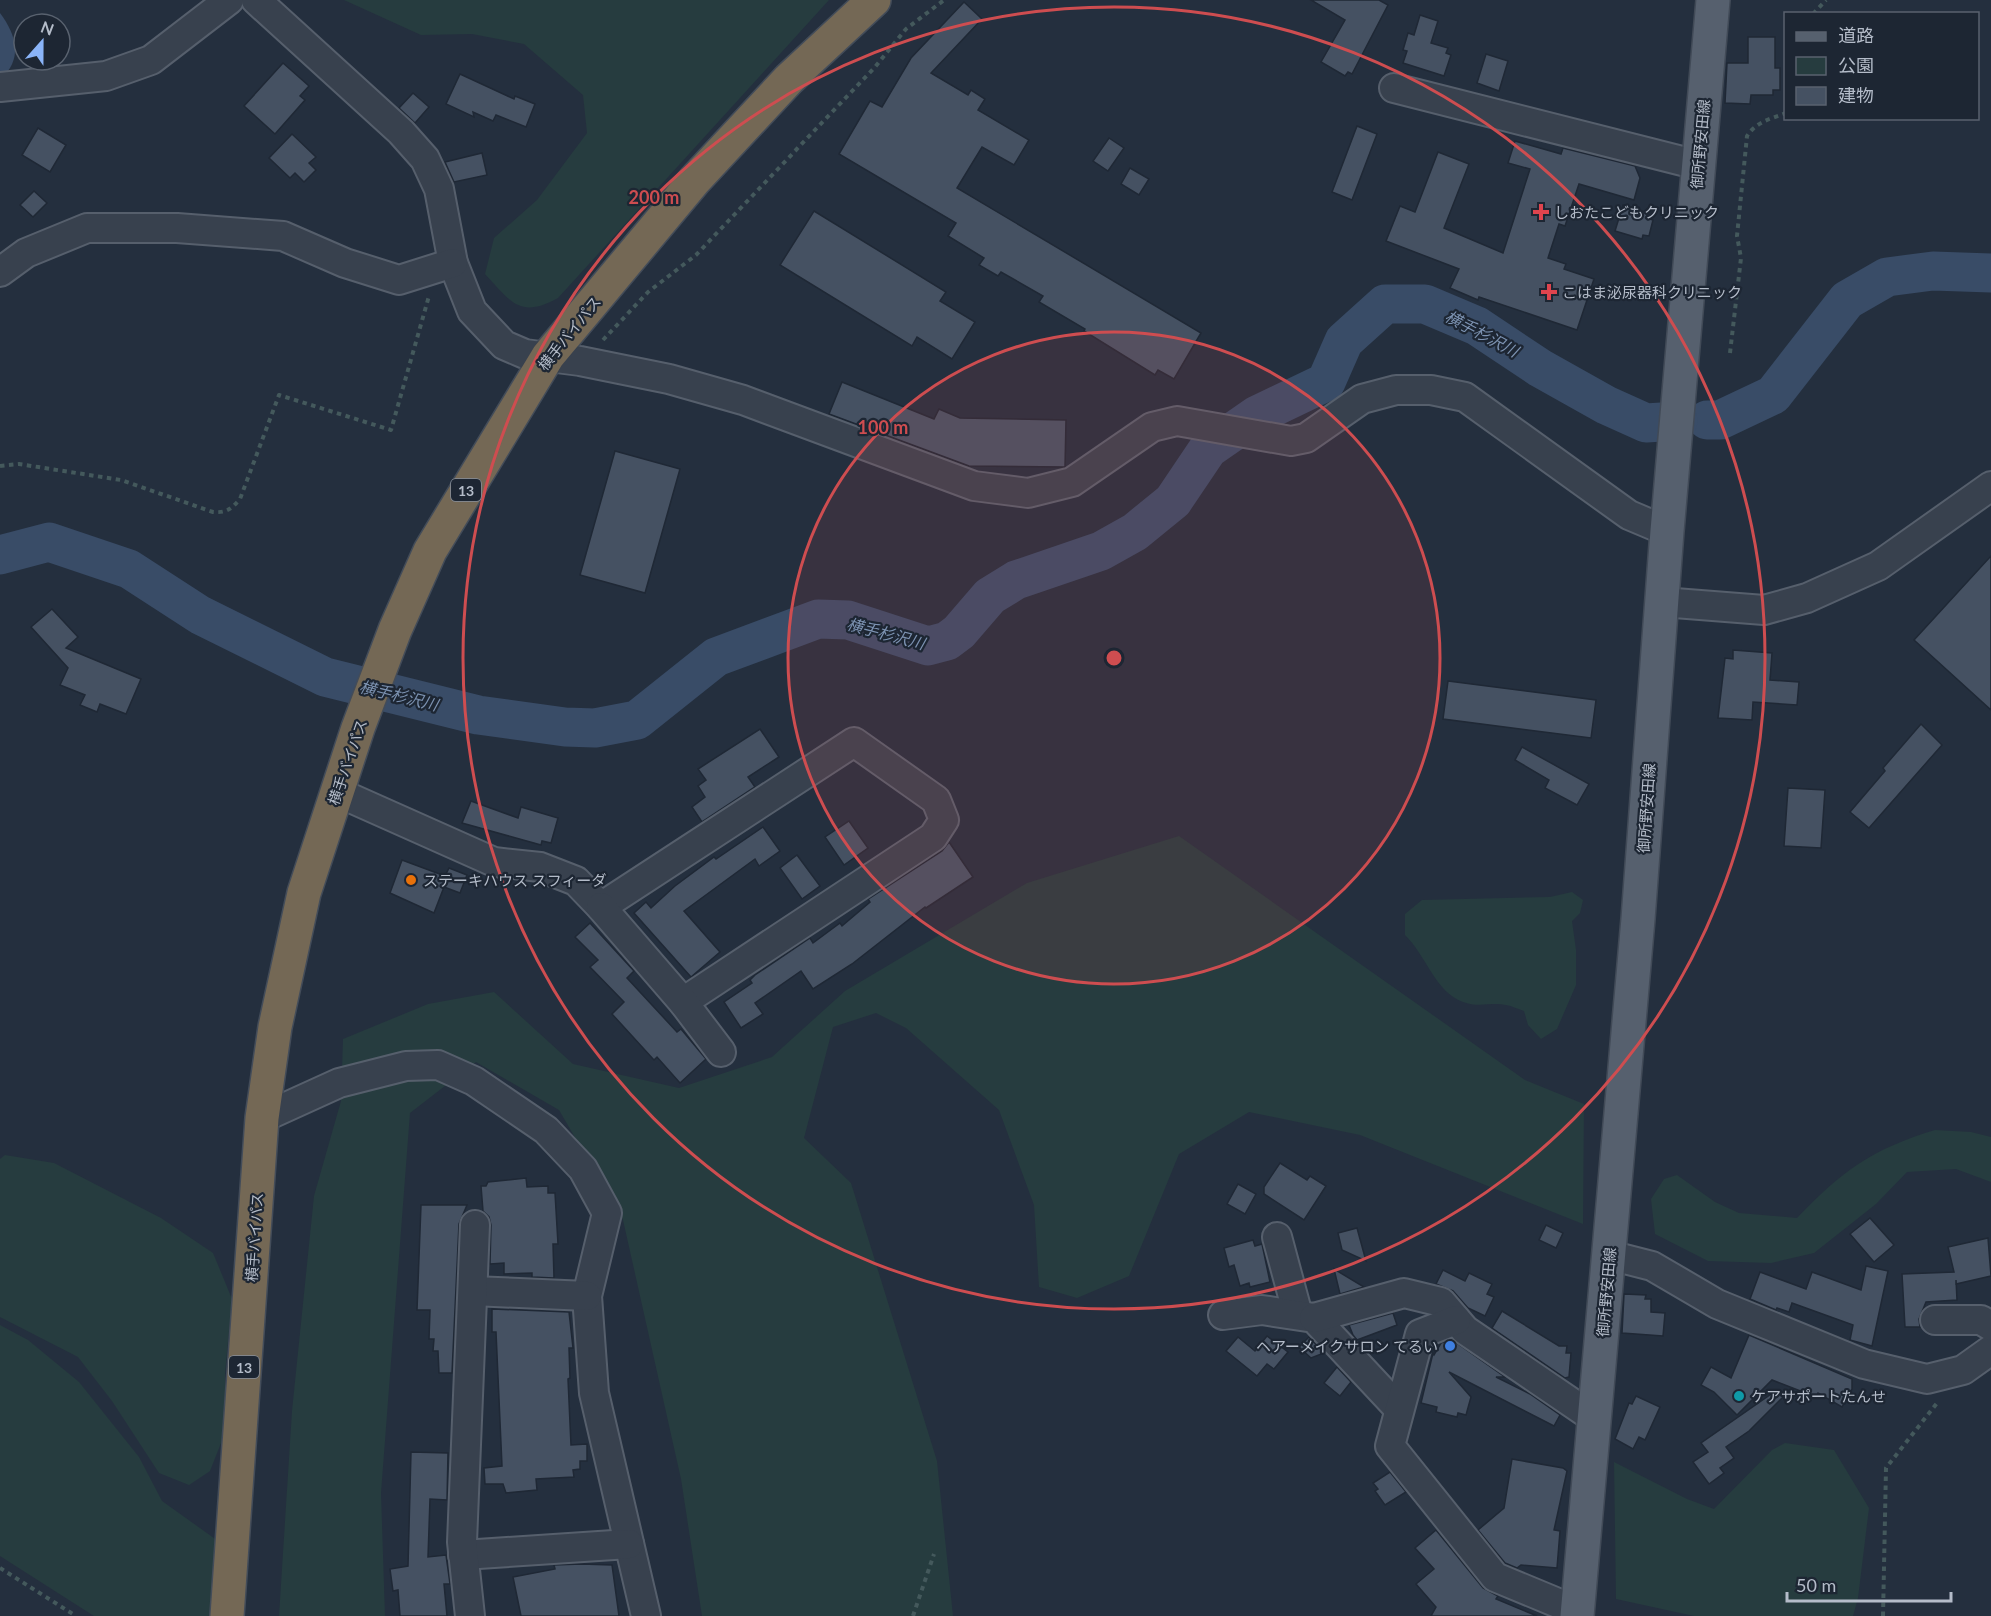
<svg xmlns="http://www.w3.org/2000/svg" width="1991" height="1616" viewBox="0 0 1991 1616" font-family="Lato,'Noto Sans JP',sans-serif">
<rect width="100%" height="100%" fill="#242f3e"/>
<g fill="#263c3f">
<path d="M344,0H829L558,298C520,319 511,302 485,274L494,238L537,200L587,133L583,95L524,44L472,34L421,35Z"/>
<path d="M1179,836L1525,1080L1584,1104L1583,1224L1360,1135L1249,1112L1179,1154L1129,1276L1077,1298L1039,1287L1034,1205L999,1110L906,1028L876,1013L833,1027L804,1138L851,1183L937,1461L953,1616H702L681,1479L623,1220L559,1110L476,1062L410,1113L381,1493L385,1616H279L292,1411L314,1196L341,1101L343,1039L428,1004L494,992L573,1064L679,1088L772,1057L845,991L1027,883Z"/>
<path d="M1572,892L1583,900L1580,913L1572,921L1576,950V985L1557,1029L1541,1039L1528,1025L1524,1011C1518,1009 1512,1006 1506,1005C1492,1002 1478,1008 1463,1002C1435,992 1426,955 1405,935V914L1422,900L1550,897Z"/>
<path d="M1935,1130L1971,1132L1991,1137V1182L1956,1169L1907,1172L1876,1204L1814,1253L1771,1263L1708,1261L1655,1234L1651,1199L1664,1179L1677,1175L1715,1202L1739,1213L1797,1218C1842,1171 1872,1149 1935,1130Z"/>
<path d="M5,1155L54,1163L161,1218L213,1253L232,1299L225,1374V1433L210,1471L189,1485L159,1473L112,1401L78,1357L0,1317V1159Z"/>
<path d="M0,1325L28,1340L79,1382L139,1457L162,1501L218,1541L216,1616H94L0,1556Z"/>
<path d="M1785,1443L1834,1450L1869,1508L1858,1598L1853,1616H1694L1616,1599L1614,1462L1687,1499L1714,1509L1772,1450Z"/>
</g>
<path fill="#394c67" d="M0,13C17,36 23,59 0,80Z"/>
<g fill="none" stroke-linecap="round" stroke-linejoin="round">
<g stroke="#394c67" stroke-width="39">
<path d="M1707,420H1720L1773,395L1847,300L1887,277L1933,271L1991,273"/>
<path d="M0,555L49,542L129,569L200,615L325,677L478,715L565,727L595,728L637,720L716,657L818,619L848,620L928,646L947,641L959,632L990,596L1016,580L1101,551L1135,532L1173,501L1208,449L1257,415L1326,382L1344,341L1385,304H1425L1477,326L1540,368L1606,405L1646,423L1678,421"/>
</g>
</g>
<g fill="#455162" stroke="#1f2835" stroke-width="1.5">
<path d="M1311,0H1379L1388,5L1352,74L1348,72L1345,76L1321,62L1345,20Z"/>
<path d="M964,2L982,19L931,73L968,95L971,90L985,99L978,110L1029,140L1014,165L982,147L957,188L1201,333L1174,379L1158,370L1155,375L1084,331L1085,329L1039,302L1043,296L1001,272L998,276L979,265L984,258L948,236L956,223L839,154L870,101L882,107L911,58Z"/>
<path d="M1420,15L1438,21L1431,43L1448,48L1446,53L1451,55L1444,76L1403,63L1407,51L1403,50L1408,33L1414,35Z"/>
<path d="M1748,37H1775V68H1780V90H1773V95H1751L1750,104L1725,103L1727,63H1748Z"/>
<path d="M1486,54L1508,61L1499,91L1477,83Z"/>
<path d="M283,63L309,86L300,96L305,100L275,134L244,106Z"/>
<path d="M460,74L514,99L515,96L535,104L526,127L496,115L493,121L473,112L474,117L446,104Z"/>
<path d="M413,93L429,107L415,123L399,108Z"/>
<path d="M1357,126L1377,134L1352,200L1332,192Z"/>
<path d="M38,128L66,145L50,172L22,155Z"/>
<path d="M292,134L316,157L309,163L316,170L304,182L295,173L290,178L269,158Z"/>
<path d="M1109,138L1124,148L1108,171L1093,161Z"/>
<path d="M1515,141L1561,154L1563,148L1635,166L1640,178L1634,200L1579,184L1565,226L1559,224L1548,258L1566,264L1564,269L1594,279L1577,330L1479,297L1478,300L1450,288L1459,269L1386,241L1400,206L1415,212L1438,152L1469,164L1444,228L1503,253L1530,169L1508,163Z"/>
<path d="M482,153L487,175L454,182L445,162Z"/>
<path d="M1130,168L1149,179L1139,195L1121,184Z"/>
<path d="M34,191L47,203L33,217L20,205Z"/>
<path d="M1623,205L1648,213L1646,218L1653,220L1649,236L1643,235L1642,239L1615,231Z"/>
<path d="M814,211L946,292L940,301L975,322L952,359L917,337L912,346L780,265Z"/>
<path d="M842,382L934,419L939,409L960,418L1066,420L1065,467L969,466L829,414Z"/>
<path d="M615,451L680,469L645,593L580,575Z"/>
<path d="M1991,556V710L1914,640Z"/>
<path d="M52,609L78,637L66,648L141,679L126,714L100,704L97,712L80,705L85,695L60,685L68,668L31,627Z"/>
<path d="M1733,650L1772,653L1770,680L1799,682L1797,705L1753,702L1752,720L1718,718L1725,658L1733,659Z"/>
<path d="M1448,681L1596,700L1591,738L1443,719Z"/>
<path d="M1921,724L1942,745L1869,828L1850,812L1885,771L1883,768Z"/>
<path d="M760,729L779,757L748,777L755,787L702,822L692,807L705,797L698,786L706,780L698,769Z"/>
<path d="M1522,747L1589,784L1577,805L1545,788L1549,780L1515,760Z"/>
<path d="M1788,788L1825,790L1821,848L1784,846Z"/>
<path d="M471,801L518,818L521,807L558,818L551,843L542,841L541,845L462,823Z"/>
<path d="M849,821L868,848L844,865L825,837Z"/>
<path d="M763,827L780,851L759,866L755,859L684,911L720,952L691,977L634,913L646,902L651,908L675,886L714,857L716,859Z"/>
<path d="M949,842L973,877L926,908L925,907L852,964L813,989L801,971L755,1003L763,1014L741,1028L724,1002L752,983L750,980L755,975L810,938L813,943L840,923L842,926L870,902L868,899L942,851Z"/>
<path d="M797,855L820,886L802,899L780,868Z"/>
<path d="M402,860L445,876L449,868L467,875L460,893L444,887L434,913L390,893Z"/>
<path d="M590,923L634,971L627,978L677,1032L681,1029L706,1059L680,1083L657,1057L654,1060L612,1014L624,1002L590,967L598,960L575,937Z"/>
<path d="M1280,1163L1307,1180L1310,1176L1326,1186L1304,1220L1264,1194V1187Z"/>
<path d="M526,1178L527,1187L548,1186V1193H555L558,1244H553L554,1278L532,1277V1273L504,1274V1263L490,1264L491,1225L489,1217L483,1211L481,1186H486L488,1182Z"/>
<path d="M1238,1184L1256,1194L1245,1214L1227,1204Z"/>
<path d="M421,1205H467L459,1224L452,1373H439L438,1351H433L434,1339H429L430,1310H417Z"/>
<path d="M1870,1218L1894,1245L1874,1262L1850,1234Z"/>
<path d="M1546,1225L1563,1233L1556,1248L1539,1240Z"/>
<path d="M1357,1228L1366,1261L1342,1250L1338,1233Z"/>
<path d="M1988,1238L1991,1276L1956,1284V1280L1957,1300L1926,1302L1919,1319L1920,1327H1905L1902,1274L1954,1272L1948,1247Z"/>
<path d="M1253,1240L1255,1246L1262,1244L1270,1282L1250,1287L1249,1283L1240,1286L1234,1265L1229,1267L1224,1248Z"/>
<path d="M1866,1266L1888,1271L1872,1346L1850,1340L1853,1325L1792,1303L1789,1312L1777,1308L1776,1310L1750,1299L1760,1272L1806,1289L1812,1272L1861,1290Z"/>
<path d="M1334,1269L1364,1287L1340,1294Z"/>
<path d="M1443,1270L1465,1281L1469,1273L1492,1284L1487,1294L1494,1297L1485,1316L1468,1308L1453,1291L1436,1284Z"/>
<path d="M1624,1294L1646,1295L1645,1299H1651V1312L1665,1313L1663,1336L1622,1333Z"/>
<path d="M492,1309L569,1312L573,1348H569L570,1378L568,1379L571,1445L587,1444V1461H580V1469L573,1470L574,1477L536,1479L537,1490L506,1493L503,1484H485L484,1468L502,1466L496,1332H492Z"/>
<path d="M1502,1311L1559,1346H1567L1566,1353H1571L1569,1377L1565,1378L1492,1328Z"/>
<path d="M1393,1313L1397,1325L1357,1340L1353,1335L1349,1325Z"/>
<path d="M1749,1335L1852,1379V1389L1842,1407L1818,1393L1816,1397L1772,1380L1737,1415L1714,1392L1701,1385L1711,1367L1731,1378Z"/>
<path d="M1267,1336L1288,1352L1274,1369L1267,1364L1257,1376L1226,1351L1238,1337L1255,1351Z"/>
<path d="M1309,1337L1324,1353L1311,1358L1299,1347Z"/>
<path d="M1451,1339L1505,1377H1496L1530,1394L1560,1415L1554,1426L1449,1372L1471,1397L1466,1415L1458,1413L1457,1417L1436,1412L1437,1407L1421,1403L1433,1353L1434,1355L1441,1343Z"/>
<path d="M1337,1367L1351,1382L1340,1396L1324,1383Z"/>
<path d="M1777,1390L1783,1397L1749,1431L1726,1447L1734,1458L1720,1468L1724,1473L1709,1484L1693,1462L1708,1452L1701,1443Z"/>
<path d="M1636,1396L1660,1407L1645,1440L1639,1437L1633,1449L1615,1439L1629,1403L1632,1404Z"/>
<path d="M411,1452L448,1453L447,1500L430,1499L428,1557L446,1555L450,1584H444L447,1616H400L398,1590L393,1591L390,1569L408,1566Z"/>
<path d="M1512,1459L1563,1468L1567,1471L1554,1530L1560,1531L1557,1568L1521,1565L1517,1568L1505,1563L1478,1530L1504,1508Z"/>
<path d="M1390,1472L1406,1492L1385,1505L1375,1491L1378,1489L1373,1483Z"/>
<path d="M1436,1530L1483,1588L1498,1596L1496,1599L1537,1616H1431L1436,1607L1416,1584L1434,1569L1415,1548Z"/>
<path d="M581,1564L612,1565L619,1616H521L513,1577L555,1569L554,1565Z"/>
</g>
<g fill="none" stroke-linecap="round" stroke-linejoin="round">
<defs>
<g id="minor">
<path d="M256,0L401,132L425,159L439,189L453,263L472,311L504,345L525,354L580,361L669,379L743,400L974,486L1028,493L1072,482L1152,427L1177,421L1291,441L1306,438L1362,399L1396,390H1431L1465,397L1629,515L1667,531"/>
<path d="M0,87L106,76L151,60L229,0"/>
<path d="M1394,88L1698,165"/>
<path d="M0,272L26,253L87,228H177L283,236L345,263L399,280L453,263"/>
<path d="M1662,602L1764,610L1807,598L1878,566L1991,486"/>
<path d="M337,792L494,862L540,867L576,881L601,907L854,742L936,800L944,820L933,837L683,1002"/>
<path d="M601,907L683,1002L721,1052"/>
<path d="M262,1118L339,1083L406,1066L438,1065L474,1081L546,1130L583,1169L607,1213L587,1296L594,1393L646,1616"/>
<path d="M1277,1237L1298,1315"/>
<path d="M1609,1255L1652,1266L1717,1304L1864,1364L1927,1379L1963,1370L1991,1350"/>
<path d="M473,1291L587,1296"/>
<path d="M1223,1315L1262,1310L1314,1318L1399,1409"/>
<path d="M1314,1318L1404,1293L1441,1302L1465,1330L1594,1418"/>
<path d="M1456,1320L1420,1334L1390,1446L1495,1577L1577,1611"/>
<path d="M1935,1320H1981L1991,1326"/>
<path d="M463,1555L629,1544"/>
<path d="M470,1616L462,1542L475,1225"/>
</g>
<path id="major" d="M1577,1616L1638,919L1667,531L1713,0"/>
<path id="highway" d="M227,1616L262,1118L275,1027L304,893L358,728L395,630L430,551L548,356L695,180L789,79L874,0"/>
</defs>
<use href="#minor" stroke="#565f6c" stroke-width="32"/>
<use href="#major" stroke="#414a57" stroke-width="36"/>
<use href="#highway" stroke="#434c59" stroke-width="36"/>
<g stroke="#44595c" stroke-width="4" stroke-dasharray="4.5 4.5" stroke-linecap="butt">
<path d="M1813,14L1826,0"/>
<path d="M603,340L648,292L696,255L875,67L906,29L944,0"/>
<path d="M1730,353L1741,258L1737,236L1747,136C1756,122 1770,119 1786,113"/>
<path d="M0,466L19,464L121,480L213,512C227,513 231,509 240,499L279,395L391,430L429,296"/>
<path d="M0,1568L76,1616"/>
<path d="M913,1616L934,1554"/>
<path d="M1883,1616L1886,1468L1937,1403"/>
</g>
<use href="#minor" stroke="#38414e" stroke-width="28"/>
<use href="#major" stroke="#56606e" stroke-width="33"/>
<use href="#highway" stroke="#746855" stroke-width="33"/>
</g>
<circle cx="1114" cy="658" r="326" fill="#ce4d50" fill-opacity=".12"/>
<g fill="none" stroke="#ce4d50" stroke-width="3">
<circle cx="1114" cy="658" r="326"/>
<circle cx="1114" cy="658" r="651"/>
</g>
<g fill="#e0444e" stroke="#1d2633" stroke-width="2">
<path d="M1538 203h6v6h6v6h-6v6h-6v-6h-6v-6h6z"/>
<path d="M1546 283h6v6h6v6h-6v6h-6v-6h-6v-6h6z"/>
</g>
<circle fill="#e8710a" stroke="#1d2633" stroke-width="2" cx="411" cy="880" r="6"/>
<circle fill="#3f7fe0" stroke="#1d2633" stroke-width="2" cx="1450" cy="1346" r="6"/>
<circle fill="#0f9aa8" stroke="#1d2633" stroke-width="2" cx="1739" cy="1396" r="6"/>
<g text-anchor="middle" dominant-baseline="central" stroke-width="4.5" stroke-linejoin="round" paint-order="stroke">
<g fill="#1d2633" stroke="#878f9c" stroke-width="1.5">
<rect x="451" y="479" width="30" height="22" rx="4.5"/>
<rect x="229" y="1356" width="30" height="22" rx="4.5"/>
</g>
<g font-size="14" font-weight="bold" fill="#b4bcc9">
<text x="466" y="490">13</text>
<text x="244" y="1367">13</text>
</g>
<g font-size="15" fill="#b4bcc9" stroke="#1d2633">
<text transform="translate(1700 144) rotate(-85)">御所野安田線</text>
<text transform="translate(569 333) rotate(-51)">横手バイパス</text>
<text transform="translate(347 762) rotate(-71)">横手バイパス</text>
<text transform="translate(1646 808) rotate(-86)">御所野安田線</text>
<text transform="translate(254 1237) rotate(-86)">横手バイパス</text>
<text transform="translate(1606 1292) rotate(-85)">御所野安田線</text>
</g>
<g font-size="15" fill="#b4bcc9" stroke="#1d2633" text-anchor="start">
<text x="1554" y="212">しおたこどもクリニック</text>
<text x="1562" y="292">こはま泌尿器科クリニック</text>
<text x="423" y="880">ステーキハウス スフィーダ</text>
<text x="1438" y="1346" text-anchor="end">ヘアーメイクサロン てるい</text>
<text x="1751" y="1396">ケアサポートたんせ</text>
</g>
<g font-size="16" font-style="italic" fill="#7c92b1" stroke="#1d2633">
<text transform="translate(1482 333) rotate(28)">横手杉沢川</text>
<text transform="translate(886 633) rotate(15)">横手杉沢川</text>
<text transform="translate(399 695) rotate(14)">横手杉沢川</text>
</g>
</g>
<circle cx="1114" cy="658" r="9" fill="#ce4d50" stroke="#1d2633" stroke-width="3"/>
<g font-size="18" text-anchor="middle" font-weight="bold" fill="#ce4d50" stroke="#1d2633" stroke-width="4.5" stroke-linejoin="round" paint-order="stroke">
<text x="654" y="204">200 m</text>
<text x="883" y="434">100 m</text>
</g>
<rect x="1784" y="12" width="195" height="108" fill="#1d2633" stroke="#59626f" stroke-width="1.5"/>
<rect x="1796" y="32" width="30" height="9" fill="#56606e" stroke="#59626f" stroke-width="1.5"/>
<text x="1838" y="42" font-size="18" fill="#b4bcc9">道路</text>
<rect x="1796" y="57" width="30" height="18" fill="#263c3f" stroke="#59626f" stroke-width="1.5"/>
<text x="1838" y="72" font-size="18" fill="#b4bcc9">公園</text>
<rect x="1796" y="87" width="30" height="18" fill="#455162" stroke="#59626f" stroke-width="1.5"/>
<text x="1838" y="102" font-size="18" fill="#b4bcc9">建物</text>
<g transform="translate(42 42) rotate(21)"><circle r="28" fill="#1d2633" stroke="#59626f" stroke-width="1.5"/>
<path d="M0-4.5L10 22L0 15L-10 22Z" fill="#8ab4f8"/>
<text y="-9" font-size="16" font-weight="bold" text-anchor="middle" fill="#b4bcc9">N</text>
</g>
<path d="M1787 1592v9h164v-9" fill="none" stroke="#b4bcc9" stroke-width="3"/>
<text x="1796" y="1592" font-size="18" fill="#b4bcc9" stroke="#1d2633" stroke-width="4.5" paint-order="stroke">50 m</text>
</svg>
